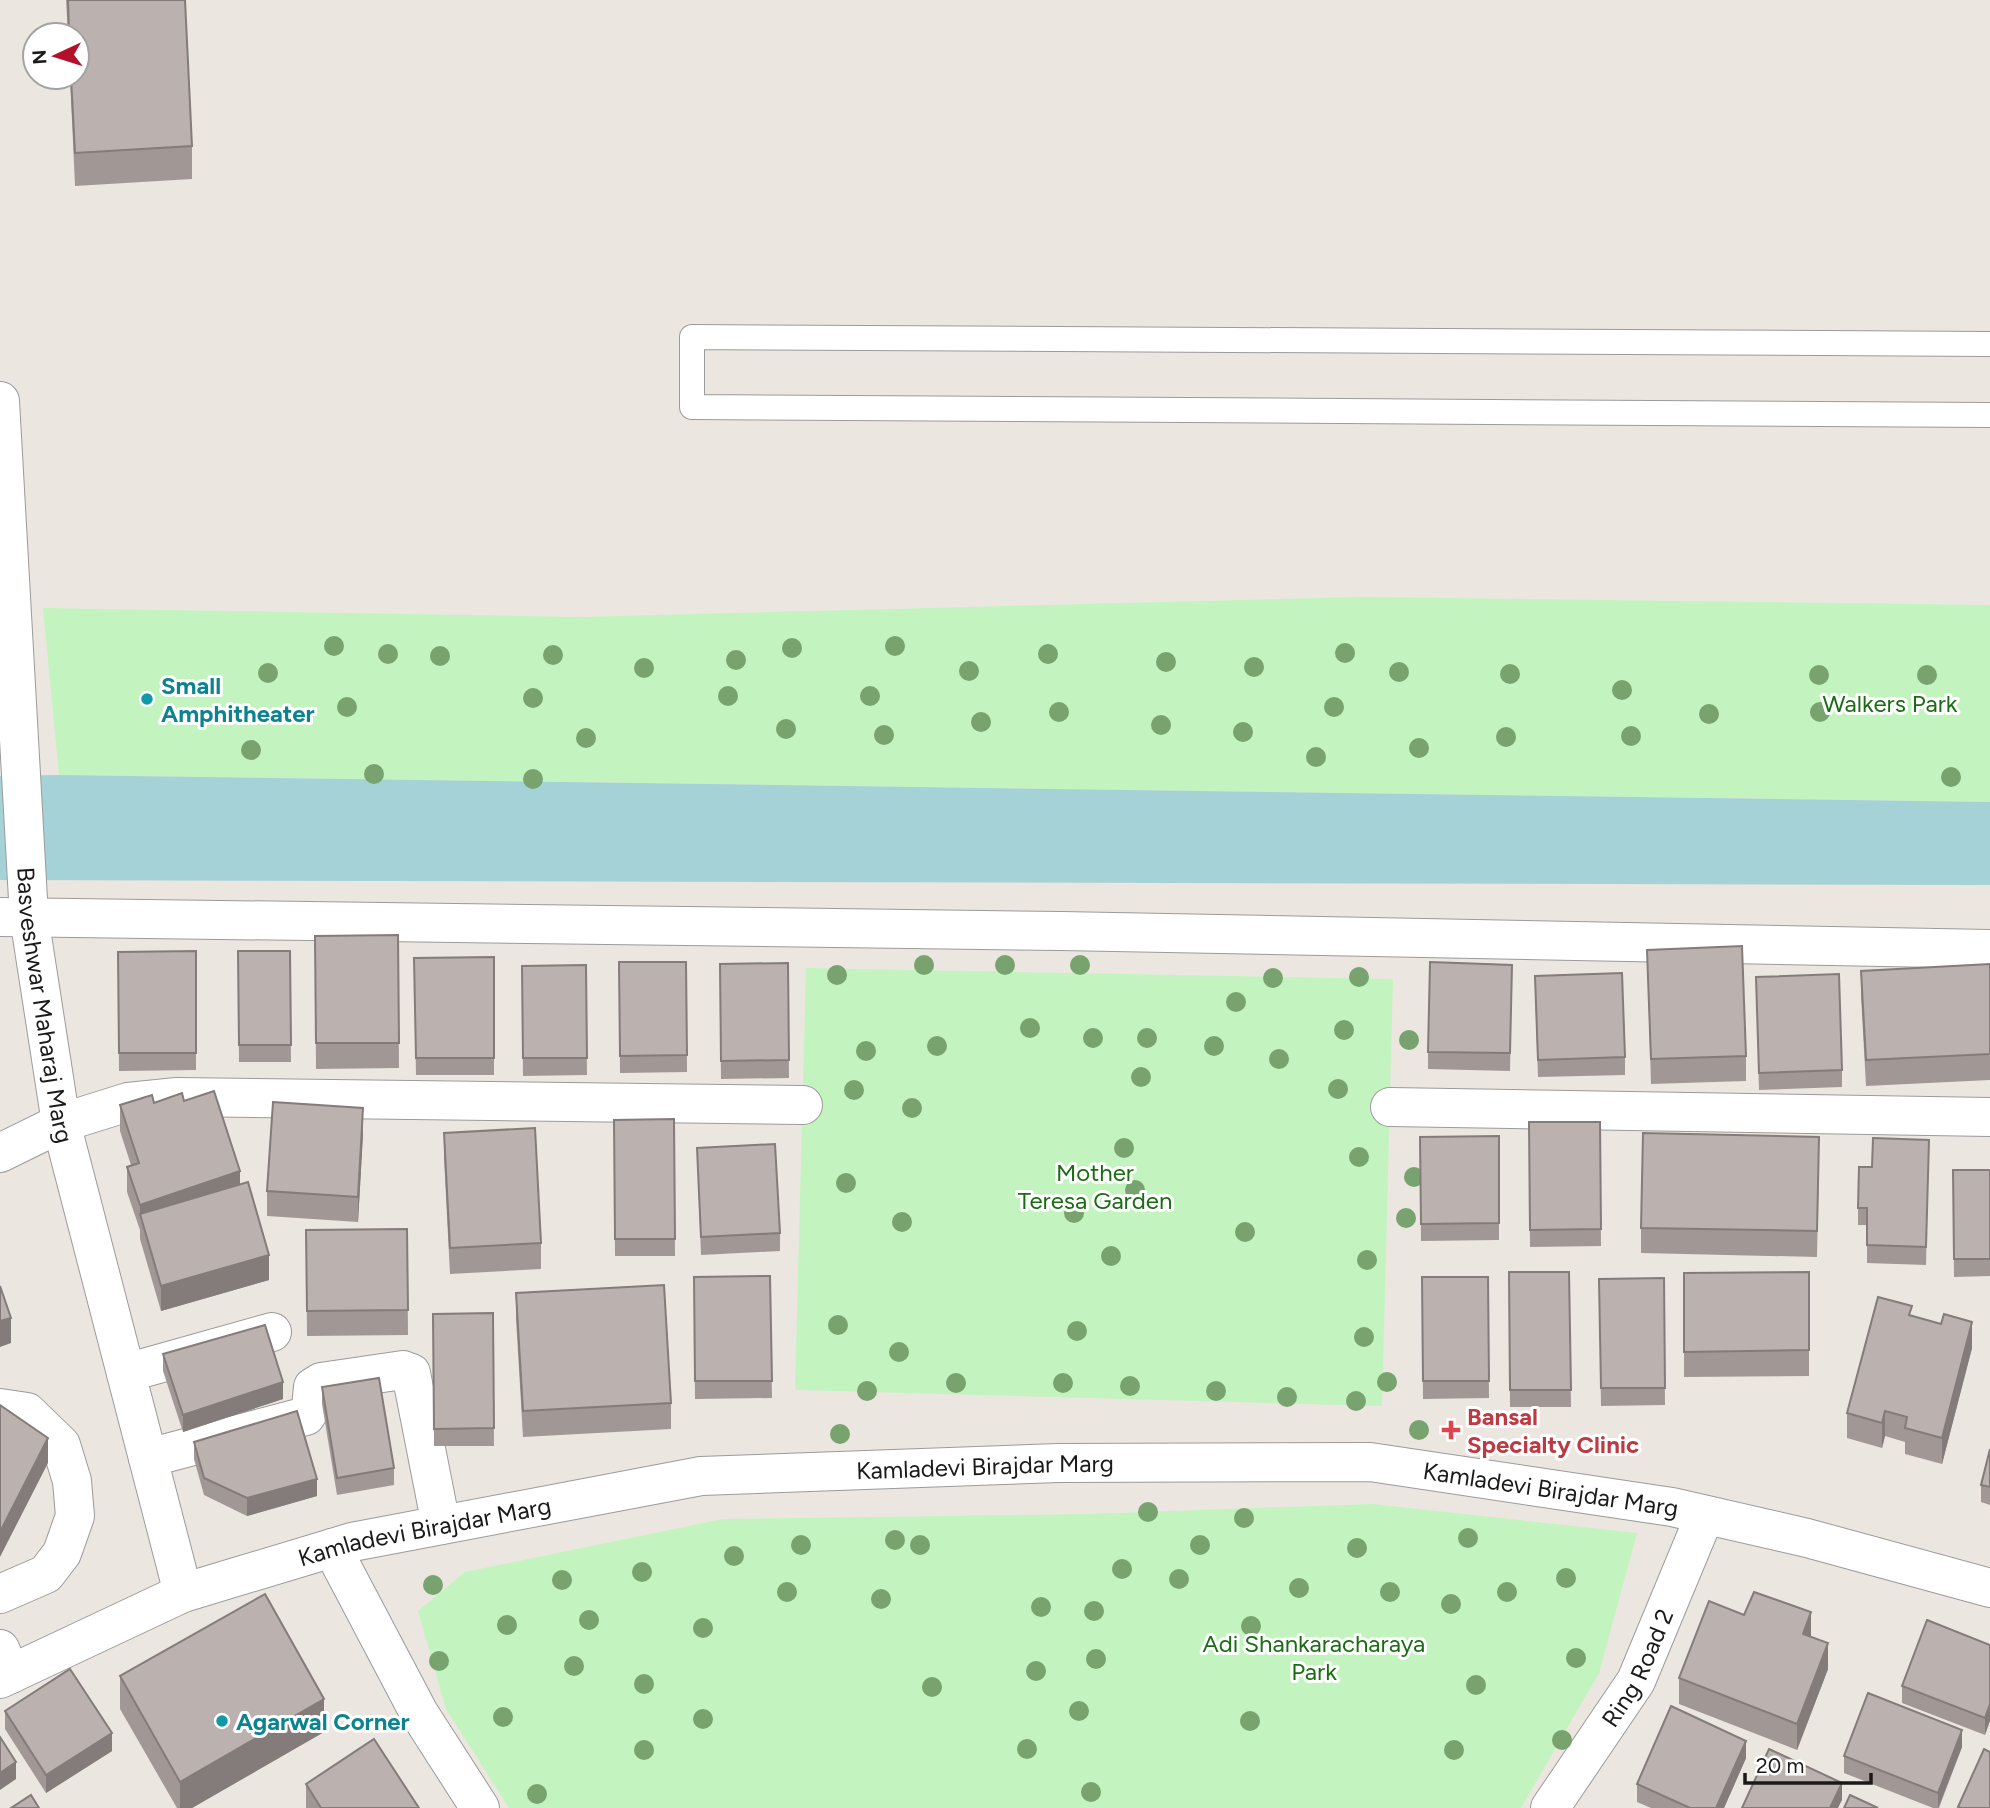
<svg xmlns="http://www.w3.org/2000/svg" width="1990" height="1808" viewBox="0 0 1990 1808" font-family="Figtree,sans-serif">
<rect width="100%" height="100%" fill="#ebe6e0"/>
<g fill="#c3f4bf">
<path d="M1362,597L1990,605V802L59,775L43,608L581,617Z"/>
<path d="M806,968L1393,979L1382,1406L795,1390Z"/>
<path d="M1372,1504L1637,1533L1599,1673L1521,1808H509L446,1709L418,1611L465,1572L723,1519L1088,1514Z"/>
</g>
<path fill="#a4d2d6" d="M59,775L1990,802V885L0,880V776Z"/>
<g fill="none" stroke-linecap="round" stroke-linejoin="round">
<defs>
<path id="service" d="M1990,344L692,337V407L1990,415"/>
<g id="minor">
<path id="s1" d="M0,401L29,917L61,1123L183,1593"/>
<path d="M0,917L1061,931L1990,949"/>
<path d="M1390,1107L1990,1117"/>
<path d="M0,1153L61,1123L128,1102L177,1097L803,1105"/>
<path d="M126,1373L272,1332"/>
<path d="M0,1408L27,1412L61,1445L72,1481L75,1516L62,1553L46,1574L0,1594"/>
<path d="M148,1458L306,1416L311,1408L313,1387L321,1382L403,1370L411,1373L441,1525"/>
<path d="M332,1548L419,1713L480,1808"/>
<path d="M0,1649L11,1674"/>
<path id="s2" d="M1550,1808L1636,1681L1705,1515"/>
</g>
<g id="tertiary">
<path id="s3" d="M0,1679L183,1593L352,1542L701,1476L1059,1463L1370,1462L1672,1507L1807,1538L1990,1588"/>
</g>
</defs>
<use href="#service" stroke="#9b9b9b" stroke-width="26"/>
<use href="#minor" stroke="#9b9b9b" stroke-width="40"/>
<use href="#tertiary" stroke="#9b9b9b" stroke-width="40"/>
<use href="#service" stroke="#fff" stroke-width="24"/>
<use href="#minor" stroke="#fff" stroke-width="38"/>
<use href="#tertiary" stroke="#fff" stroke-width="38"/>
</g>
<g fill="#78a36f">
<circle cx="334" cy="646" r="10"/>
<circle cx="895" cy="646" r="10"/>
<circle cx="792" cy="648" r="10"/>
<circle cx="1345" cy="653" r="10"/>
<circle cx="388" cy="654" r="10"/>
<circle cx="1048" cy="654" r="10"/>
<circle cx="553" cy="655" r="10"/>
<circle cx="440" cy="656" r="10"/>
<circle cx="736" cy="660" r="10"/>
<circle cx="1166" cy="662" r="10"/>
<circle cx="1254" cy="667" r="10"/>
<circle cx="644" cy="668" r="10"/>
<circle cx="969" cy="671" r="10"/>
<circle cx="1399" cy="672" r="10"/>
<circle cx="268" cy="673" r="10"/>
<circle cx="1510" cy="674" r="10"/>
<circle cx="1819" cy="675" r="10"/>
<circle cx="1927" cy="675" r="10"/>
<circle cx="1622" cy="690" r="10"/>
<circle cx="728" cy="696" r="10"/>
<circle cx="870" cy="696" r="10"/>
<circle cx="533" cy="698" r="10"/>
<circle cx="347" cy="707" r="10"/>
<circle cx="1334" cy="707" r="10"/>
<circle cx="1059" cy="712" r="10"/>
<circle cx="1820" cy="712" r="10"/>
<circle cx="1709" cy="714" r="10"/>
<circle cx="981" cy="722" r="10"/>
<circle cx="1161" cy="725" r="10"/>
<circle cx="786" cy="729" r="10"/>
<circle cx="1243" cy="732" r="10"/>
<circle cx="884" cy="735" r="10"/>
<circle cx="1631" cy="736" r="10"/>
<circle cx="1506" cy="737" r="10"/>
<circle cx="586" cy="738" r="10"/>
<circle cx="1419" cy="748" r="10"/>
<circle cx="251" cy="750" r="10"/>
<circle cx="1316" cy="757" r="10"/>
<circle cx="374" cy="774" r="10"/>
<circle cx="1951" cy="777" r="10"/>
<circle cx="533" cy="779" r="10"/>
<circle cx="924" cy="965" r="10"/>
<circle cx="1005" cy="965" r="10"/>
<circle cx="1080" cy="965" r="10"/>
<circle cx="837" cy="975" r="10"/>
<circle cx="1359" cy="977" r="10"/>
<circle cx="1273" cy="978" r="10"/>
<circle cx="1236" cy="1002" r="10"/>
<circle cx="1030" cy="1028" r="10"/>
<circle cx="1344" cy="1030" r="10"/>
<circle cx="1093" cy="1038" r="10"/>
<circle cx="1147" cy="1038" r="10"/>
<circle cx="1409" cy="1040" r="10"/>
<circle cx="937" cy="1046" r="10"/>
<circle cx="1214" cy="1046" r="10"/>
<circle cx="866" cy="1051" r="10"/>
<circle cx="1279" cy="1059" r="10"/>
<circle cx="1141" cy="1077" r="10"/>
<circle cx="1338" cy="1089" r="10"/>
<circle cx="854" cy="1090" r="10"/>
<circle cx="912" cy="1108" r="10"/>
<circle cx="1124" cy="1148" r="10"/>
<circle cx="1359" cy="1157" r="10"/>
<circle cx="1414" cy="1177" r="10"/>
<circle cx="846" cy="1183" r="10"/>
<circle cx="1135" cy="1190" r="10"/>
<circle cx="1074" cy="1213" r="10"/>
<circle cx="1406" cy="1218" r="10"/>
<circle cx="902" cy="1222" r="10"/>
<circle cx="1245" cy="1232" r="10"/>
<circle cx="1111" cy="1256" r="10"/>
<circle cx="1367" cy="1260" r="10"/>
<circle cx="838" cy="1325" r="10"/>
<circle cx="1077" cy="1331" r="10"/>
<circle cx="1364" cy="1337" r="10"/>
<circle cx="899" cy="1352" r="10"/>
<circle cx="1387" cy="1382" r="10"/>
<circle cx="956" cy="1383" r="10"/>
<circle cx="1063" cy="1383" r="10"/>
<circle cx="1130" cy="1386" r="10"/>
<circle cx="867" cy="1391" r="10"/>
<circle cx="1216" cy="1391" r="10"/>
<circle cx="1287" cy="1397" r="10"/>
<circle cx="1356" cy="1401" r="10"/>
<circle cx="1419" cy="1430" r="10"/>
<circle cx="840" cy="1434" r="10"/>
<circle cx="1148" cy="1512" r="10"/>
<circle cx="1244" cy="1518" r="10"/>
<circle cx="1468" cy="1538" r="10"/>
<circle cx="895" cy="1540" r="10"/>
<circle cx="801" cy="1545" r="10"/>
<circle cx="920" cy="1545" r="10"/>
<circle cx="1200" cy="1545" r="10"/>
<circle cx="1357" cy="1548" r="10"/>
<circle cx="734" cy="1556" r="10"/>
<circle cx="1122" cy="1569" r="10"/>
<circle cx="642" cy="1572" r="10"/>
<circle cx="1566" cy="1578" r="10"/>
<circle cx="1179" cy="1579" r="10"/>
<circle cx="562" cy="1580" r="10"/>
<circle cx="433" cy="1585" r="10"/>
<circle cx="1299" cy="1588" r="10"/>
<circle cx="787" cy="1592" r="10"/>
<circle cx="1390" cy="1592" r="10"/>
<circle cx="1507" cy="1592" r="10"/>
<circle cx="881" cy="1599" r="10"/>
<circle cx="1451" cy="1604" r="10"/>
<circle cx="1041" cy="1607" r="10"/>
<circle cx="1094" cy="1611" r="10"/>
<circle cx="589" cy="1620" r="10"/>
<circle cx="507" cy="1625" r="10"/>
<circle cx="1251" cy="1626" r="10"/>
<circle cx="703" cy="1628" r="10"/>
<circle cx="1576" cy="1658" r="10"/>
<circle cx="1096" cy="1659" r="10"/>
<circle cx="439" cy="1661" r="10"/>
<circle cx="574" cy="1666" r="10"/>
<circle cx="1036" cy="1671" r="10"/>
<circle cx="644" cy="1684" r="10"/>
<circle cx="1476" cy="1685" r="10"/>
<circle cx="932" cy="1687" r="10"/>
<circle cx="1079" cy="1711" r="10"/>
<circle cx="503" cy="1717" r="10"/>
<circle cx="703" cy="1719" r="10"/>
<circle cx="1250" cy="1721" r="10"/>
<circle cx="1562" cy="1740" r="10"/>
<circle cx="1027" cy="1749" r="10"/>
<circle cx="644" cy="1750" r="10"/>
<circle cx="1454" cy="1750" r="10"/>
<circle cx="1091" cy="1792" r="10"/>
<circle cx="537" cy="1794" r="10"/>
</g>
<g fill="#a19896">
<path d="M66,0H185L192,146V179L75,186L70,77H77V35H68Z"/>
<path d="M398,935L399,1068L316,1069L315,936Z"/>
<path d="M1647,950L1746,1056V1081L1651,1084Z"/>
<path d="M196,951V1070L119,1071L118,952Z"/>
<path d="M238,951H290L291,1062H239Z"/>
<path d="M494,957V1075H416L414,958Z"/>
<path d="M619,962H686L687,1072L620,1073Z"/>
<path d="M788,963L789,1078L721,1079L720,964Z"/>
<path d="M1990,964V1080L1866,1086L1861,996V971Z"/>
<path d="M586,965L587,1075L523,1076L522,966Z"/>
<path d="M1512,965L1510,1071L1428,1069V1052Z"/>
<path d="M1756,977L1842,1070V1087L1759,1090Z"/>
<path d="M1535,993L1625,1057V1075L1538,1077Z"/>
<path d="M184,1101L240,1185L269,1280L161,1311L140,1239V1230L127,1192V1167L131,1165L120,1131V1105Z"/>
<path d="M674,1119L675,1256H615L614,1120Z"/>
<path d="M1529,1122H1600L1601,1246L1530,1247Z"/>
<path d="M444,1133L541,1243V1269L450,1274L444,1158Z"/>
<path d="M363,1134L358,1222L267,1216V1191Z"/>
<path d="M1499,1136V1240L1421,1241L1420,1137Z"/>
<path d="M1929,1140L1926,1265L1867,1263V1225H1858V1208L1872,1167Z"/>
<path d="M697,1148L780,1233V1251L701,1255Z"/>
<path d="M1819,1163L1817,1257L1641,1253V1228Z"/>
<path d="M1953,1170H1990V1276L1954,1277Z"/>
<path d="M407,1229L408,1335L307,1336L306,1230Z"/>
<path d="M1509,1272H1569L1571,1407H1510Z"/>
<path d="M1809,1272V1376L1684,1377V1273Z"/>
<path d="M770,1276L772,1398L695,1399L694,1277Z"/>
<path d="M1422,1277H1488L1489,1398L1423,1399Z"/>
<path d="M1664,1278L1665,1405L1601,1406L1599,1279Z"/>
<path d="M516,1293L671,1403V1429L523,1437L516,1319Z"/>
<path d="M493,1313L494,1446H434L433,1314Z"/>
<path d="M1912,1316L1972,1348L1942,1464L1905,1454V1442L1885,1436L1882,1448L1847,1438V1413Z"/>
<path d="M163,1354L283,1399L183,1432L163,1371Z"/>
<path d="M322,1387L394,1468V1485L337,1495L322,1404Z"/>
<path d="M194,1442L317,1496L247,1516L204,1495L194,1459Z"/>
<path d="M1990,1449V1505L1981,1502V1485Z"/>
<path d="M1744,1615L1811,1637L1828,1669L1797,1750L1679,1704V1678Z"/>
<path d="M1990,1645L1985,1735L1902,1703V1686Z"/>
<path d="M120,1676L324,1732L192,1808H177L120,1709Z"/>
<path d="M5,1711L112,1751L46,1793L5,1729Z"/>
<path d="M1962,1747L1939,1808H1933L1844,1773V1756Z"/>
<path d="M1746,1758L1724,1808H1651L1637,1802V1784Z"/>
<path d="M306,1784L419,1808H306Z"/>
</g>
<g fill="#837c7a">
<path d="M363,1108V1134L358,1222V1197Z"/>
<path d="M240,1171V1197L140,1214V1230V1205Z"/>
<path d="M269,1255V1280L161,1311V1286Z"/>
<path d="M11,1318V1343L0,1347V1321Z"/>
<path d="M1972,1322V1348L1942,1464V1438Z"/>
<path d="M283,1382V1399L183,1432V1415Z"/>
<path d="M1885,1411V1436L1882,1448V1423Z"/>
<path d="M48,1438V1463L0,1557V1532Z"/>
<path d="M317,1479V1496L247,1516V1498Z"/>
<path d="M1811,1612V1638L1803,1634Z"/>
<path d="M1828,1643V1669L1797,1750V1724Z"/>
<path d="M324,1699V1732L192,1808H180V1782Z"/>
<path d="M1990,1704V1721L1985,1735V1718Z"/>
<path d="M1962,1730V1747L1938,1808V1793Z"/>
<path d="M112,1733V1751L46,1793V1775Z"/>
<path d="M1746,1741V1758L1724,1808H1716Z"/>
<path d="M16,1762V1779L0,1790V1773Z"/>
<path d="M1842,1783V1800L1838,1808H1830Z"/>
</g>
<g fill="#bbb1ae" stroke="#837c7a" stroke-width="2">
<path d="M68,0H185L192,146L75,153L71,77H77V35H69Z"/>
<path d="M398,935L399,1043H316L315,936Z"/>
<path d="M1742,946L1746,1056L1651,1059L1647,950Z"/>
<path d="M196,951V1053H119L118,952Z"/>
<path d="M238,951H290L291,1045H239Z"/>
<path d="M494,957V1058H416L414,958Z"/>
<path d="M619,962H686L687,1055L620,1056Z"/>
<path d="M1430,962L1512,965L1510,1053L1428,1052Z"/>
<path d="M788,963L789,1060L721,1061L720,964Z"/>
<path d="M1990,964V1054L1866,1060L1861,971Z"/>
<path d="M586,965L587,1058H523L522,966Z"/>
<path d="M1622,973L1625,1057L1538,1060L1535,976Z"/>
<path d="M1839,974L1842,1070L1759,1073L1756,977Z"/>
<path d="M214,1091L240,1171L140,1205L127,1167L139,1163L120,1105L152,1095L154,1103L182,1093L184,1101Z"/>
<path d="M273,1102L363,1108L358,1197L267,1191Z"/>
<path d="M674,1119L675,1239H615L614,1120Z"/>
<path d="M1529,1122H1600L1601,1229L1530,1230Z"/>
<path d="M535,1128L541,1243L450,1248L444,1133Z"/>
<path d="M1643,1133L1819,1137L1817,1231L1641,1228Z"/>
<path d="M1499,1136V1223L1421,1224L1420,1137Z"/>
<path d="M1873,1138L1929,1140L1926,1247L1867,1245V1208H1858L1859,1167H1872Z"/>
<path d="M775,1144L780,1233L701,1237L697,1148Z"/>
<path d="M1953,1170H1990V1259H1954Z"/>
<path d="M248,1182L269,1255L161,1286L140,1214Z"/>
<path d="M407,1229L408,1310L307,1311L306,1230Z"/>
<path d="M1509,1272H1569L1571,1390H1510Z"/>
<path d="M1809,1272V1350L1684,1352V1273Z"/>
<path d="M770,1276L772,1381H695L694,1277Z"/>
<path d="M1422,1277H1488L1489,1381H1423Z"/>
<path d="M1664,1278L1665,1388H1601L1599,1279Z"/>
<path d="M664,1285L671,1403L523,1411L516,1293Z"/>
<path d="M0,1286L11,1318L0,1321Z"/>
<path d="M1878,1297L1912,1306L1909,1315L1941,1324L1944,1314L1972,1322L1942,1438L1905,1428L1907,1417L1885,1411L1882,1423L1847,1413Z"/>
<path d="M493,1313L494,1428L434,1429L433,1314Z"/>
<path d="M265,1325L283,1382L183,1415L163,1354Z"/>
<path d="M379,1378L394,1468L337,1478L322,1387Z"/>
<path d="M0,1405L48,1438L0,1532Z"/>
<path d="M297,1411L317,1479L247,1498L204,1478L194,1442Z"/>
<path d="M1990,1449V1487L1981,1485Z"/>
<path d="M1754,1592L1811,1612L1803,1634L1828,1643L1797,1724L1679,1678L1709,1601L1744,1615Z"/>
<path d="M265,1594L324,1699L180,1782L120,1676Z"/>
<path d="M1927,1620L1990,1645V1704L1985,1718L1902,1686Z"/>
<path d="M70,1669L112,1733L46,1775L5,1711Z"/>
<path d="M1868,1693L1962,1730L1938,1793L1844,1756Z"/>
<path d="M1671,1706L1746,1741L1716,1808H1690L1637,1784Z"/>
<path d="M0,1737L16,1762L0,1773Z"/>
<path d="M374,1739L419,1808H321L306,1784Z"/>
<path d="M1769,1749L1842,1783L1830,1808H1742Z"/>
<path d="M1984,1749L1990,1752V1808H1961L1958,1807Z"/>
<path d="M31,1795L39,1808H11Z"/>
<path d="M1850,1795L1878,1808H1844Z"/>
</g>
<g fill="#0f9aa8" stroke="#fff" stroke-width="2.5">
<circle cx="147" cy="699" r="7"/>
<circle cx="222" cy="1721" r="7"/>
</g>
<path fill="#e0444e" stroke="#fff" stroke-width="2.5" d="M1447.5 1419.5h7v7h7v7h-7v7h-7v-7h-7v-7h7z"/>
<g text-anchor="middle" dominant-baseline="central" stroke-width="6" stroke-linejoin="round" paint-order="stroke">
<g font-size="24" font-weight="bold" fill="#0d838f" stroke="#fff" text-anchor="start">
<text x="161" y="685">Small<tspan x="161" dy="28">Amphitheater</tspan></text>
<text x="236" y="1721">Agarwal Corner</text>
</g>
<g font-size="24" fill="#1a6d13" stroke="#fff">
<text x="1890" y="703">Walkers Park</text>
<text x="1095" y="1172">Mother<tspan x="1095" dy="28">Teresa Garden</tspan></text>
<text x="1314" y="1643">Adi Shankaracharaya<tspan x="1314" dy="28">Park</tspan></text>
</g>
<g font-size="24" fill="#1a1a1a" stroke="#fff">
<text stroke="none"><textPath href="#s1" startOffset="606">Basveshwar Maharaj Marg</textPath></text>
<text stroke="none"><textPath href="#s3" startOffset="1018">Kamladevi Birajdar Marg</textPath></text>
<text stroke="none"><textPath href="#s3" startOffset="1586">Kamladevi Birajdar Marg</textPath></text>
<text stroke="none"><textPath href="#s3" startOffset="452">Kamladevi Birajdar Marg</textPath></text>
<text stroke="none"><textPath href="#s2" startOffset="166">Ring Road 2</textPath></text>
</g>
<g font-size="24" font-weight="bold" fill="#be3a42" stroke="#fff" text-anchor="start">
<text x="1467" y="1416">Bansal<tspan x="1467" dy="28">Specialty Clinic</tspan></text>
</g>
</g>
<g transform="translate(56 56) rotate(266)"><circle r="33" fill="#ffffff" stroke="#a3a3a3" stroke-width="2"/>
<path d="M0-5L12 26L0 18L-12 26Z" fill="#b5102a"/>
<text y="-10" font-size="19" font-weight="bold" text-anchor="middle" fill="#1a1a1a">N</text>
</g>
<path d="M1745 1773v10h126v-10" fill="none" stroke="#1a1a1a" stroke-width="3.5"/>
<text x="1756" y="1773" font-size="21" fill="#1a1a1a" stroke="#ffffff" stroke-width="5" paint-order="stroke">20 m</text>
</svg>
